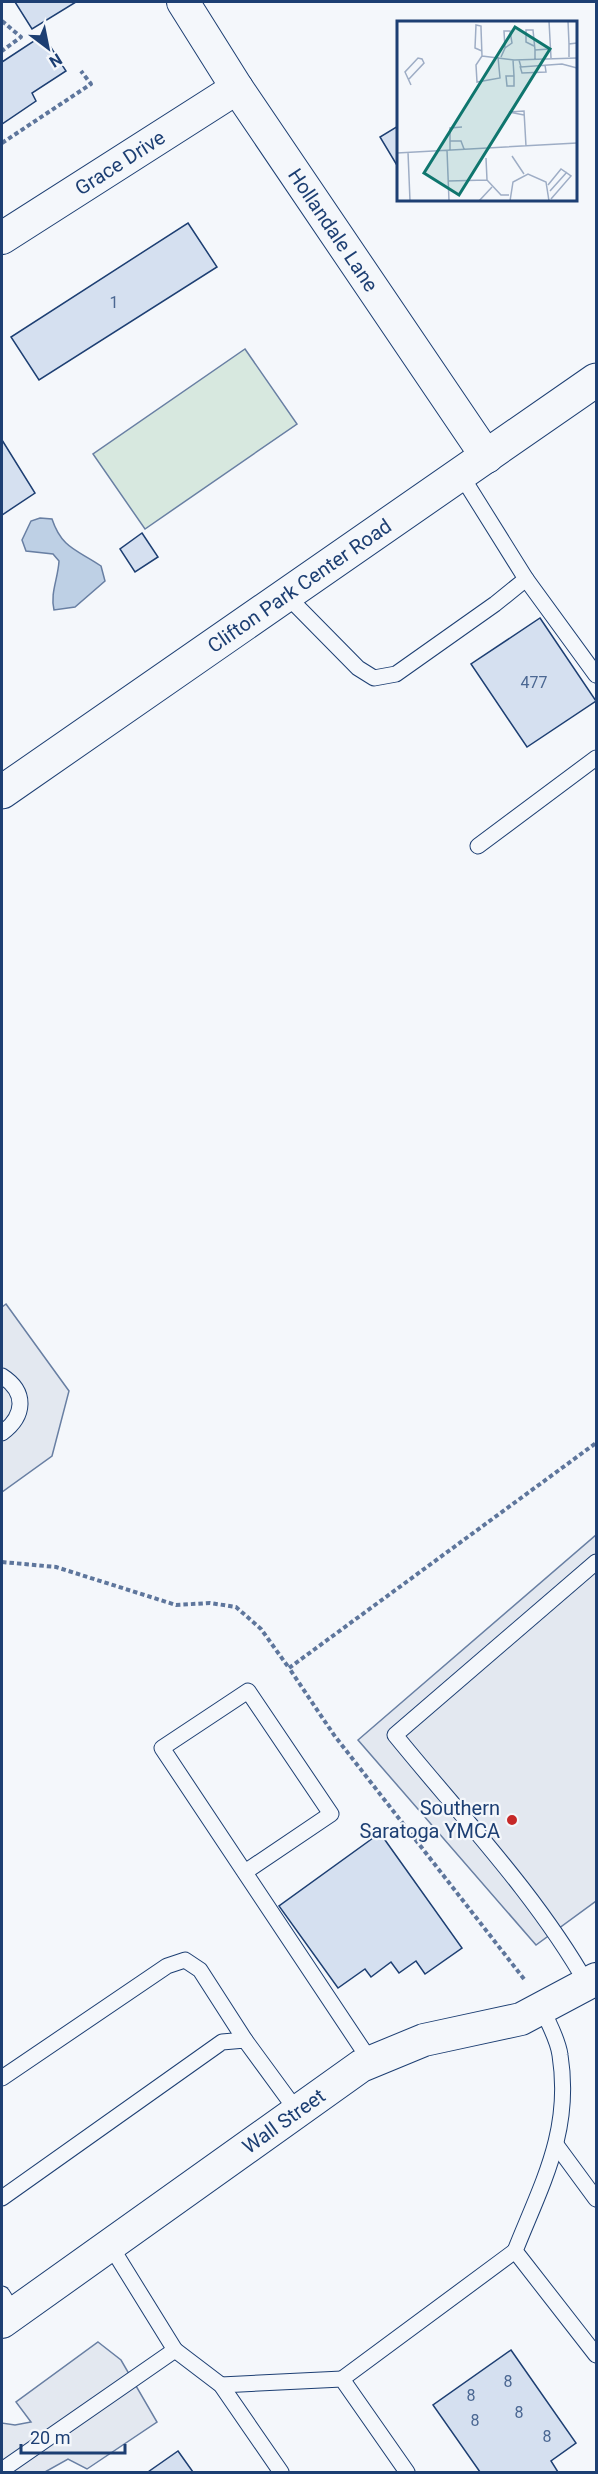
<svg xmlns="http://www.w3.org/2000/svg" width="598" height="2474" viewBox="0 0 598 2474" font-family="Roboto,sans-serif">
<rect width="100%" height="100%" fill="#f4f7fb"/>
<path fill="#d7e8df" stroke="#687fa3" stroke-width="1.5" d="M245,349L297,424L145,529L93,454Z"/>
<g fill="#e3e8f0" stroke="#687fa3" stroke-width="1.5">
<path d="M6,1304L69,1391L52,1456L2,1492V1307Z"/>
<path d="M596,1535V1901L536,1945L358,1740Z"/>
<path d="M98,2342L121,2360L157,2422L87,2469L68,2459L45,2472H2V2423L15,2425L31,2422L16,2402Z"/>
</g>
<path fill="#bed0e5" stroke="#687fa3" stroke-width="1.5" d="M40,518L52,519C62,549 78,550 101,566L105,581L75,607L54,610C50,593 58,579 59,561L53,554L26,551L22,540L31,521Z"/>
<g fill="#d5e0f0" stroke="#1d3f73" stroke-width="1.5">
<path d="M15,2H76L32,29Z"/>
<path d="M43,35L66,71L32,93L36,101L2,124V62Z"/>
<path d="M398,126V167L380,137Z"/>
<path d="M188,223L217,267L39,380L11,337Z"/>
<path d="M2,440L35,493L2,515Z"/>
<path d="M142,533L158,557L135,572L120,549Z"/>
<path d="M540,618L596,701L527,747L471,664Z"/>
<path d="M380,1833L462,1948L425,1974L416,1961L399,1973L391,1962L371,1977L365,1969L338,1988L279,1906Z"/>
<path d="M511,2350L576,2443L551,2461L558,2472H480L433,2405Z"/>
<path d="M178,2451L193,2472H148Z"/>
</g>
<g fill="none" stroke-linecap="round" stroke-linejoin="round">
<defs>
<g id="service">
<path d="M526,579L596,675"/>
<path d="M287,596L358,668L374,678L396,674L495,604L526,579L461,475"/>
<path d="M478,846L596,758"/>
<path d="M2,1376C27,1392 25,1416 2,1433"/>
<path d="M245,1872L331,1814L248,1691L162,1748L371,2062"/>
<path d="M587,1984C536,1894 460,1815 395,1735L596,1562"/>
<path d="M542,2008C548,2023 558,2039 560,2055C572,2131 542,2183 515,2251L596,2355"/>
<path d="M2,2078L167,1966L185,1960L200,1970L245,2040"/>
<path d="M557,2146L596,2199"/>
<path d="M2,2198L222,2042L245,2040L297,2111"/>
<path d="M2,2294L14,2313"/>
<path d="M175,2350L221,2385L281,2472"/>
<path d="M342,2379L515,2251"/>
<path d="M221,2385L342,2379L407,2472"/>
<path d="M2,2470L175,2350L110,2245"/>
</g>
<g id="minor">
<path id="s1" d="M183,2L237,88L487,457"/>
<path id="s2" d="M2,238L237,88"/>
<path id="s3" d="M2,2322L361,2066L424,2040L521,2019L596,1979"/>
</g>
<g id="tertiary">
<path id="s4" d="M2,792L596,380"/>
</g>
</defs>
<use href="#service" stroke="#1d3f73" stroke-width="17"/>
<use href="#minor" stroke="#1d3f73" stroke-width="34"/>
<use href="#tertiary" stroke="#1d3f73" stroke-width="35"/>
<g stroke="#5e769c" stroke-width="4" stroke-dasharray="4.5 3" stroke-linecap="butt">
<path d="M2,21L21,37L2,51"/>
<path d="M2,143L91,84L81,71"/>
<path d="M2,1562L56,1567L176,1605L210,1603L236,1607L261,1629L289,1668"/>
<path d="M524,1979L334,1735L289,1668L596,1443"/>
</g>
<use href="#service" stroke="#f4f7fb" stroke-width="15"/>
<use href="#minor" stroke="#f4f7fb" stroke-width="32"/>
<use href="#tertiary" stroke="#f4f7fb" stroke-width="33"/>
</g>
<circle fill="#c62828" stroke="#f4f7fb" stroke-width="2" cx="512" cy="1820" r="6"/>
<g text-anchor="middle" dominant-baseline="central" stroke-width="4.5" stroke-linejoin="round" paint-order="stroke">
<g font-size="16" fill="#4b6792">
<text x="114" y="302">1</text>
<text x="534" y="682">477</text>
<text x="508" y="2381">8</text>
<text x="471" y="2395">8</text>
<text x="519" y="2412">8</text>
<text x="475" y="2420">8</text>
<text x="547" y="2436">8</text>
</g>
<g font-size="20" fill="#1d3f73" stroke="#f4f7fb">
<text stroke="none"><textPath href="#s2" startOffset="140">Grace Drive</textPath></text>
<text stroke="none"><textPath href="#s1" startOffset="273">Hollandale Lane</textPath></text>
<text stroke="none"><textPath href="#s4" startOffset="362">Clifton Park Center Road</textPath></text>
<text stroke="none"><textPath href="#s3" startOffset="346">Wall Street</textPath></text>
</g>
<g font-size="20" fill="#1d3f73" stroke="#f4f7fb" text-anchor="end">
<text x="500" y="1808">Southern<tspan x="500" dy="23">Saratoga YMCA</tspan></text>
</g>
</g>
<g transform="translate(397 21)">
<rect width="180" height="180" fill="#f4f7fb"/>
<path fill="none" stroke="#9eadc5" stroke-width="1.5" d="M152,0L154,37M171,0L172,23M137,25L129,21V9H136L138,29M85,30L78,27L79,4L84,5V7L85,35L79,44L80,61L103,57L101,36M85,35L117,39L180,37M104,36L108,27L107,10H113L115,22L108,27M172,36V23L180,22M138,38V29L153,28M116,39L117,55V65H110L109,55H117M122,39L124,46L165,43L180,47M123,45L125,52L149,51L148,44M12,58L27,42L25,38L21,37L8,51L14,64M127,94L112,91L127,90L129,125M53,120V107L65,106M50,129L52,180M53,129V120H64L67,128M11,131L13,180M0,132L180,122M115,135L127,153M89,137L90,159M51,160L90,159L104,174H112M151,164L164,148L174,155L154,178M153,170L170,151M82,180L95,166M113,180L116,161L131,153L149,161L152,180"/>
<path fill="#0f766e" fill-opacity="0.15" stroke="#0f766e" stroke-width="3" d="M118,6L153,28L62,174L27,152Z"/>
<rect width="180" height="180" fill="none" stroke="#1d3f73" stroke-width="3"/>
</g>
<rect width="598" height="2474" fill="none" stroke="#1d3f73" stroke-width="6"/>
<g transform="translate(48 48) rotate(148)" stroke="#f4f7fb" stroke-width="4.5" paint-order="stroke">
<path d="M0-4.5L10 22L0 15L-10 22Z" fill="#1d3f73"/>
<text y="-9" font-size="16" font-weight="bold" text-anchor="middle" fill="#1d3f73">N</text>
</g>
<path d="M21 2444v9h104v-9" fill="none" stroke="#1d3f73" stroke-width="3"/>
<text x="30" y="2444" font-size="18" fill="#1d3f73" stroke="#f4f7fb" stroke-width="4.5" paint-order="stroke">20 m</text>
</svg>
